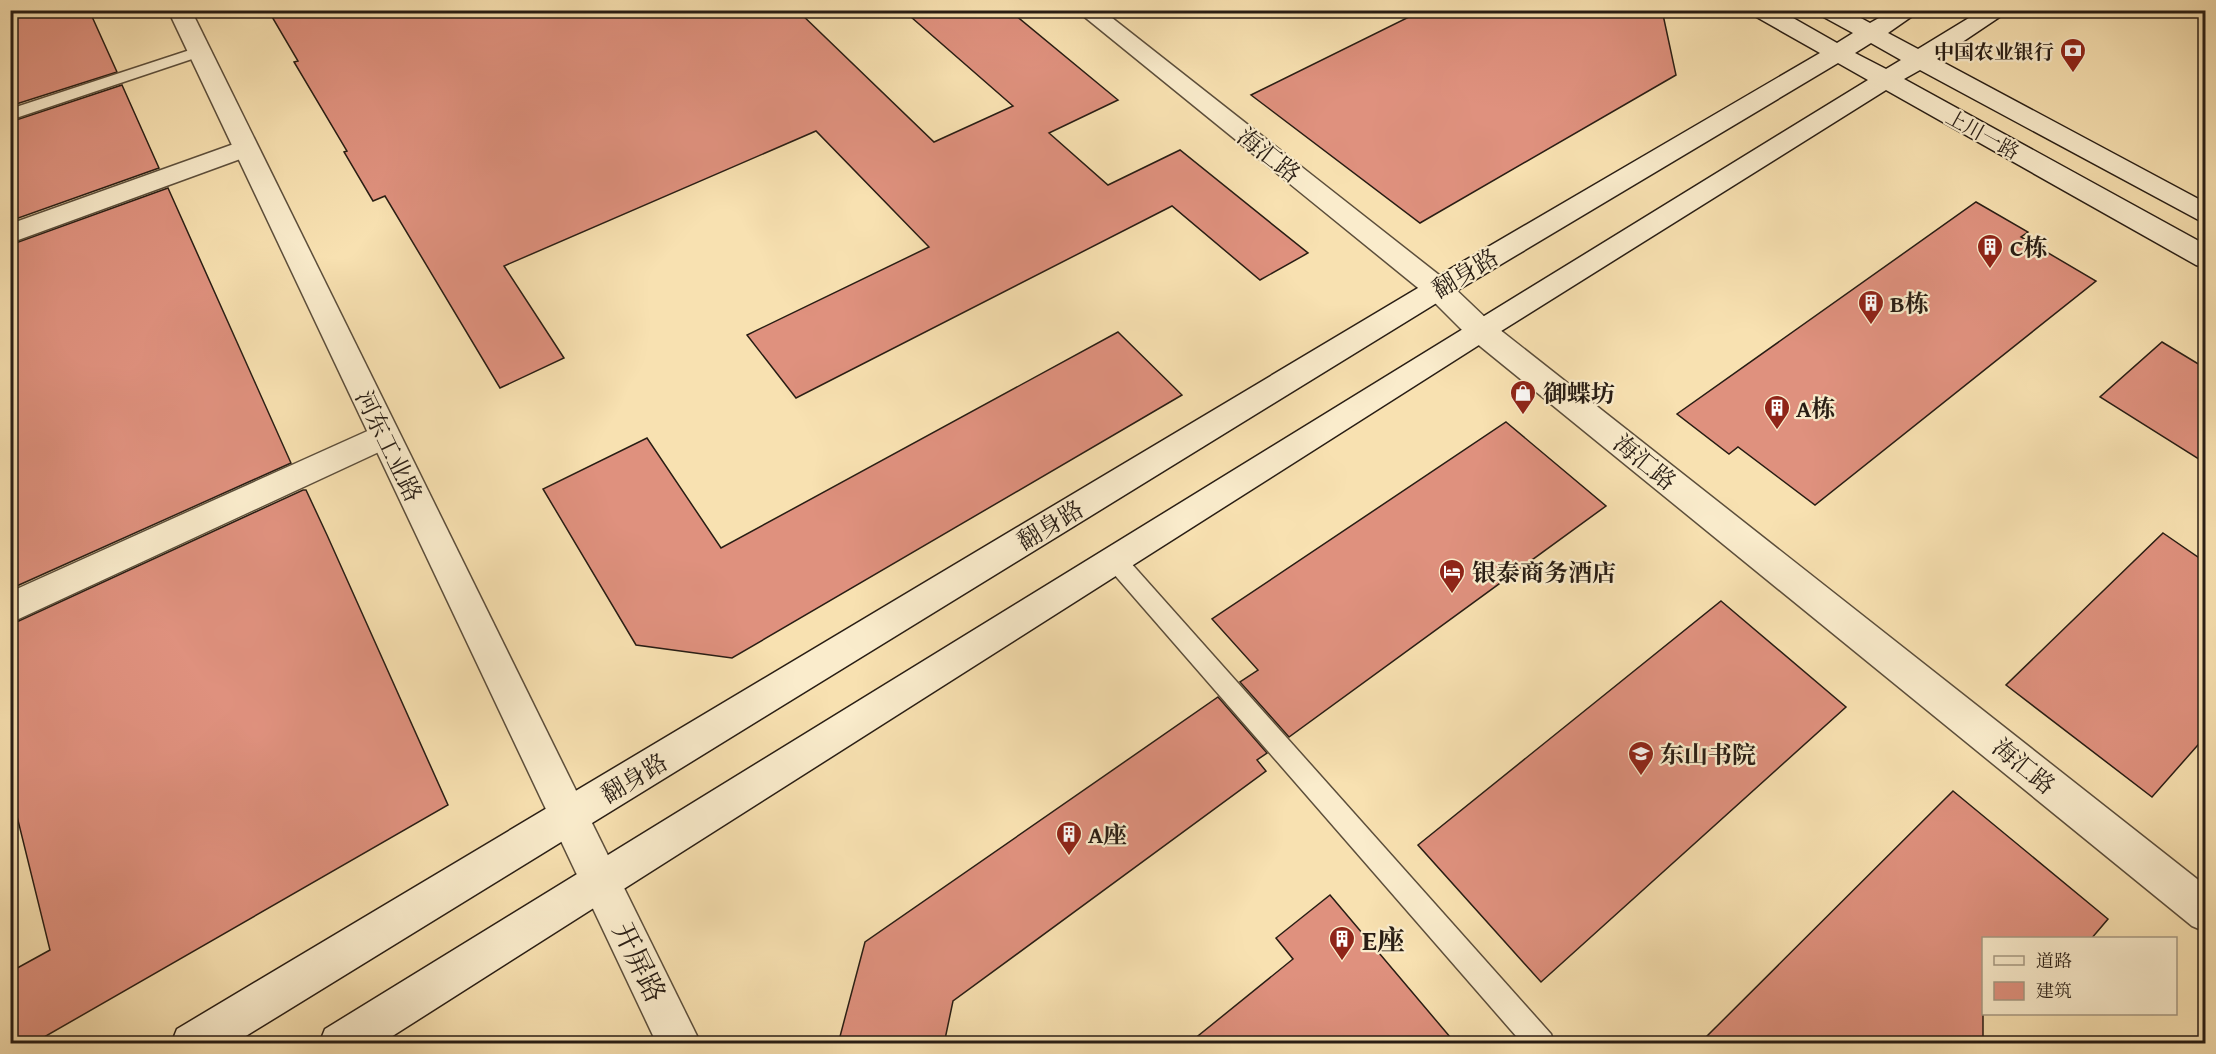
<svg xmlns="http://www.w3.org/2000/svg" width="2216" height="1054" viewBox="0 0 2216 1054" font-family="'Gentium Book Plus','Noto Serif SC',serif">
<rect width="100%" height="100%" fill="#f8e1b1"/>
<filter id="stains"><feTurbulence type="fractalNoise" baseFrequency=".00333" numOctaves="4"/><feColorMatrix values="0 0 0 0 .2 0 0 0 0 .09 0 0 0 0 .02 0 0 0 .5 -.17"/></filter>
<radialGradient id="worn" r=".72"><stop offset=".6" stop-color="#630" stop-opacity="0"/><stop offset="1" stop-color="#630" stop-opacity=".3"/></radialGradient>
<g fill="#df917e" stroke="#281d14" stroke-width="1.5">
<path d="M10,10H89L117,72L10,106Z"/>
<path d="M268,10H797L934,142L1013,106L903,10H1009L1118,100L1049,133L1108,185L1180,150L1308,253L1260,280L1172,206L796,398L747,335L929,247L816,131L504,266L564,358L500,388L385,196L373,201L344,152L347,151L294,62L298,61Z"/>
<path d="M1423,10H1662L1676,75L1420,223L1251,95Z"/>
<path d="M122,85L159,168L10,221V122Z"/>
<path d="M168,188L291,463L10,589V245Z"/>
<path d="M1976,202L2028,232L2021,237L2096,281L1815,505L1738,447L1729,454L1677,414Z"/>
<path d="M1118,332L1182,395L732,658L636,645L543,489L647,438L721,548Z"/>
<path d="M2162,342L2205,368V463L2100,397Z"/>
<path d="M1506,422L1606,506L1289,737L1240,682L1258,670L1212,619Z"/>
<path d="M303,490H306L327,535L448,805L32,1044H10V972L50,950L10,788V625Z"/>
<path d="M2163,533L2205,562V737L2152,797L2006,685Z"/>
<path d="M1721,601L1846,707L1541,982L1418,845Z"/>
<path d="M1218,697L1267,753L1257,760L1266,771L953,1001L944,1044H838L865,942Z"/>
<path d="M1953,791L2108,919L2091,939H1983V1044H1699Z"/>
<path d="M1330,895L1456,1044H1188L1293,959L1276,938Z"/>
</g>
<g fill="none" stroke-linecap="round" stroke-linejoin="round">
<defs>
<g id="service">
<path d="M199,47L207,52L204,55L10,120V109Z"/>
<path d="M1114,550L1122,553L1551,1034L1554,1044H1523L1106,565L1103,559L1106,553Z"/>
</g>
<g id="minor">
<path d="M1076,10H1102L1448,282L1490,322L2206,886V932L2192,926L1470,338L1428,296Z"/>
<path d="M245,140L254,142L258,148L254,154L10,243V224Z"/>
<path d="M383,424L394,427L399,436L394,445L10,623V592Z"/>
</g>
<path id="tertiary" d="M168,10H191L701,1044H657Z"/>
<path id="secondary" d="M1750,10H1779L1837,43L1853,33L1820,15L1817,10H1846L1870,23L1893,10H1921L1888,33L1918,49L1982,10H2010L1937,59L2206,203V224L1920,70L1904,79L2206,245V268L2196,265L1886,90L1490,338L380,1044H319L325,1029L1868,80L1838,63L1448,296L233,1044H171L177,1029L1428,282L1820,53L1753,15ZM1871,43L1901,60L1886,69L1855,53Z"/>
</defs>
<use href="#service" stroke="#5c4e3b" stroke-width="3"/>
<use href="#minor" stroke="#5c4e3b" stroke-width="3"/>
<use href="#tertiary" stroke="#5c4e3b" stroke-width="3"/>
<use href="#secondary" stroke="#281d14" stroke-width="3"/>
<use href="#service" fill="#faeccc" fill-rule="evenodd"/>
<use href="#minor" fill="#faeccc" fill-rule="evenodd"/>
<use href="#tertiary" fill="#faeccc" fill-rule="evenodd"/>
<use href="#secondary" fill="#faeccc" fill-rule="evenodd"/>
</g>
<defs>
<symbol id="bank-pin" viewBox="-11 -11 22 30"><path d="M0 17L-7.5 6A9.5 9.5 0 1 1 7.5 6Z" fill="#8f2418" stroke="#faeccc"/><path d="M-6-4H6V4H-6ZM0-2.3a2.3 2.3 0 1 0 0 4.6a2.3 2.3 0 1 0 0-4.6Z" fill="#fff"/></symbol>
<symbol id="building-pin" viewBox="-11 -11 22 30"><path d="M0 17L-7.5 6A9.5 9.5 0 1 1 7.5 6Z" fill="#8f2418" stroke="#faeccc"/><path d="M-4-6H4V6H1V3H-1V6H-4ZM-2.5-4.3h1.7v1.8h-1.7ZM.8-4.3h1.7v1.8H.8ZM-2.5-1h1.7V.8h-1.7ZM.8-1h1.7V.8H.8Z" fill="#fff"/></symbol>
<symbol id="shop-pin" viewBox="-11 -11 22 30"><path d="M0 17L-7.5 6A9.5 9.5 0 1 1 7.5 6Z" fill="#8f2418" stroke="#faeccc"/><path d="M-5-2.5h2.3a2.7 3.5 0 0 1 5.4 0H5L5.5 6h-11ZM-1.5-2.5h3a1.5 2.3 0 0 0-3 0Z" fill="#fff"/></symbol>
<symbol id="hotel-pin" viewBox="-11 -11 22 30"><path d="M0 17L-7.5 6A9.5 9.5 0 1 1 7.5 6Z" fill="#8f2418" stroke="#faeccc"/><path d="M-6-4.5h1.5V1H6V5H4.5V3h-9V5H-6ZM-4 0a1.8 1.8 0 1 1 3.6 0ZM.5 0V-2.5h3Q6-2.5 6 0Z" fill="#fff"/></symbol>
<symbol id="school-pin" viewBox="-11 -11 22 30"><path d="M0 17L-7.5 6A9.5 9.5 0 1 1 7.5 6Z" fill="#8f2418" stroke="#faeccc"/><path d="M0-5L7-2L0 1L-7-2ZM-4 1L0 2.5L4 1V4Q0 6-4 4Z" fill="#fff"/></symbol>
</defs>
<g fill-rule="evenodd">
<use href="#bank-pin" x="2058" y="36" width="30" height="40"/>
<use href="#building-pin" x="1975" y="232" width="30" height="40"/>
<use href="#building-pin" x="1856" y="288" width="30" height="40"/>
<use href="#shop-pin" x="1508" y="378" width="30" height="40"/>
<use href="#building-pin" x="1762" y="393" width="30" height="40"/>
<use href="#hotel-pin" x="1437" y="557" width="30" height="40"/>
<use href="#school-pin" x="1626" y="739" width="30" height="40"/>
<use href="#building-pin" x="1054" y="819" width="30" height="40"/>
<use href="#building-pin" x="1327" y="924" width="30" height="40"/>
</g>
<g text-anchor="middle" dominant-baseline="central" stroke-width="4.5" stroke-linejoin="round" paint-order="stroke">
<g font-size="20" font-weight="bold" fill="#281d14" stroke="#faeccc" text-anchor="end">
<text x="2054" y="51">中国农业银行</text>
</g>
<g font-size="20" fill="#281d14" stroke="#faeccc">
<text transform="translate(1983 134) rotate(29)">上川一路</text>
</g>
<g font-size="24" fill="#281d14" stroke="#faeccc">
<text transform="translate(1269 155) rotate(38)">海汇路</text>
<text transform="translate(1465 273) rotate(-31)">翻身路</text>
<text transform="translate(389 446) rotate(64)">河东工业路</text>
<text transform="translate(1645 462) rotate(39)">海汇路</text>
<text transform="translate(1050 525) rotate(-31)">翻身路</text>
<text transform="translate(2024 766) rotate(39)">海汇路</text>
<text transform="translate(634 778) rotate(-31)">翻身路</text>
</g>
<g font-size="24" font-weight="bold" fill="#281d14" stroke="#faeccc" text-anchor="start">
<text x="2010" y="247">C栋</text>
<text x="1890" y="303">B栋</text>
<text x="1543" y="393">御蝶坊</text>
<text x="1796" y="408">A栋</text>
<text x="1472" y="572">银泰商务酒店</text>
<text x="1660" y="754">东山书院</text>
<text x="1088" y="834">A座</text>
</g>
<g font-size="28" font-weight="bold" fill="#281d14" stroke="#faeccc" text-anchor="start">
<text x="1362" y="939">E座</text>
</g>
<g font-size="28" fill="#281d14" stroke="#faeccc">
<text transform="translate(640 962) rotate(64)">开屏路</text>
</g>
</g>
<rect width="2216" height="1054" fill="none" stroke="#f8e1b1" stroke-width="36"/>
<rect x="12" y="12" width="2192" height="1030" fill="none" stroke="#281d14" stroke-width="3"/>
<rect x="18" y="18" width="2180" height="1018" fill="none" stroke="#281d14" stroke-width="1.5"/>
<rect x="1982" y="937" width="195" height="78" fill="#faeccc" stroke="#a69982" stroke-width="1.5"/>
<rect x="1994" y="956" width="30" height="9" fill="#faeccc" stroke="#a69982" stroke-width="1.5"/>
<text x="2036" y="967" font-size="18" fill="#281d14">道路</text>
<rect x="1994" y="982" width="30" height="18" fill="#df917e" stroke="#a69982" stroke-width="1.5"/>
<text x="2036" y="997" font-size="18" fill="#281d14">建筑</text>
<rect width="100%" height="100%" filter="url(#stains)"/>
<rect width="100%" height="100%" fill="url(#worn)"/>
</svg>
